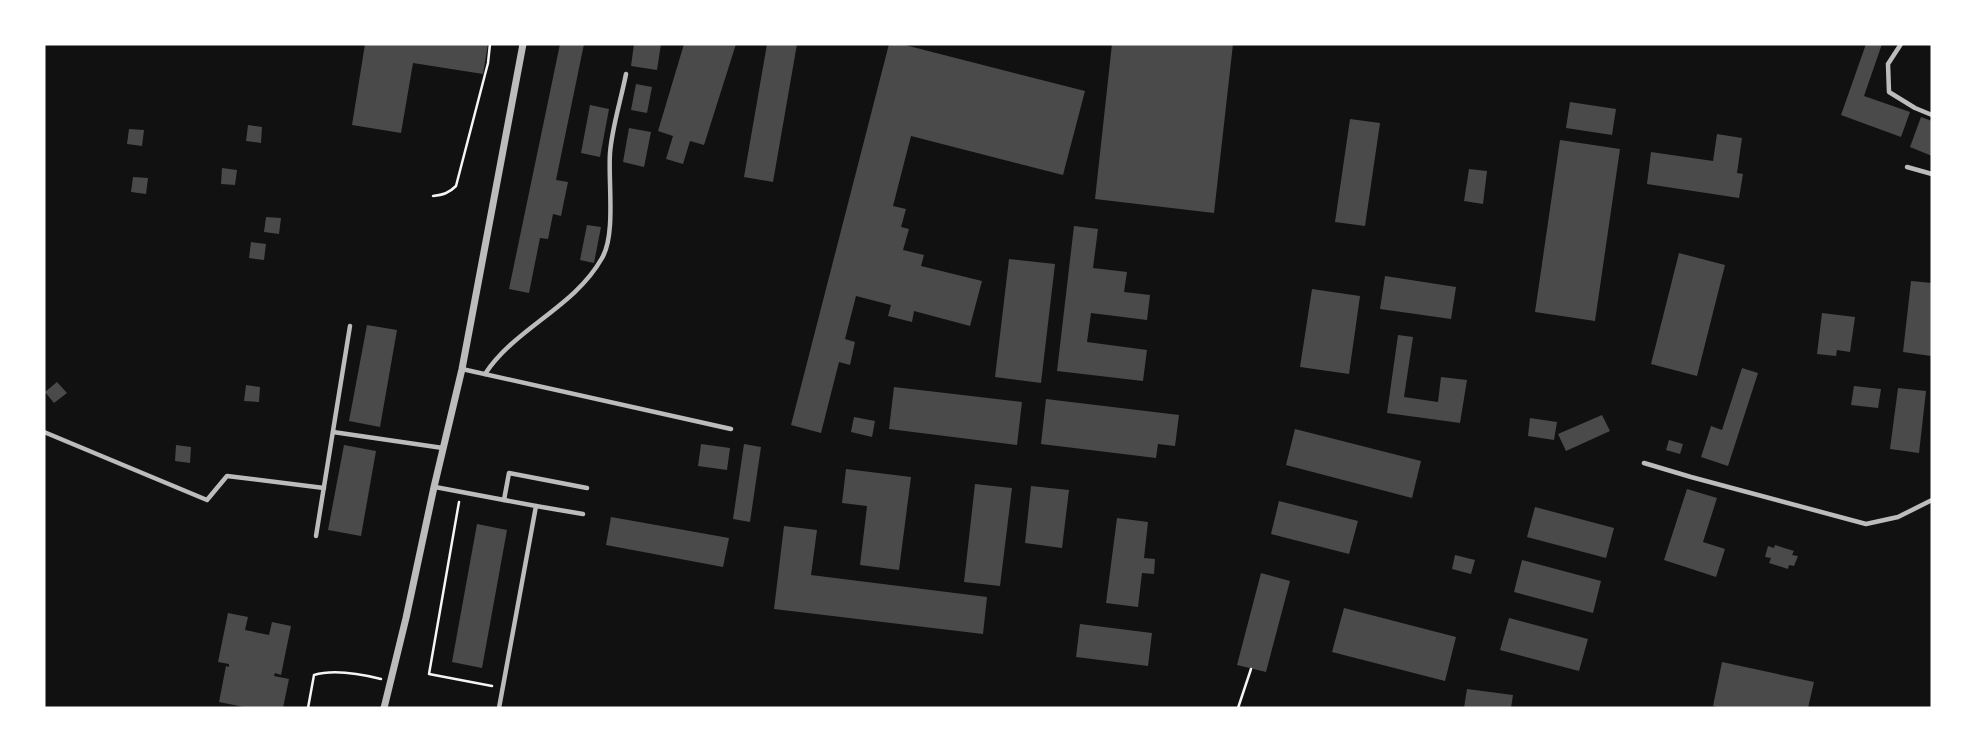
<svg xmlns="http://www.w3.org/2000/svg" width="1976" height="752" viewBox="0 0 1976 752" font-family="Montserrat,sans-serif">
<rect width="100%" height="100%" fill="#111"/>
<g fill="#4a4a4a">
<path d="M365,44H488L483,74L413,63L401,133L352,125Z"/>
<path d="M560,44H584L556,180L568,182L561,216L553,214L548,239L540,238L529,293L509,289Z"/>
<path d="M634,44H661L657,70L631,66Z"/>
<path d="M684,44H736L704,145L690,141L683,164L666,159L673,136L658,131Z"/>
<path d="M767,44H797L773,182L744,177Z"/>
<path d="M889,44H901L1085,91L1063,175L911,136L893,206L906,209L901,227L909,229L903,250L924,255L921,266L982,281L970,326L914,311L912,322L888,316L891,305L856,296L845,339L855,342L850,365L839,362L821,433L791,425Z"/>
<path d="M1112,44H1233L1214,213L1095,199Z"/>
<path d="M1866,44H1882L1864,96L1910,112L1901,137L1841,115Z"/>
<path d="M636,84L652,87L647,113L631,110Z"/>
<path d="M1570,102L1616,109L1612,135L1566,128Z"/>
<path d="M590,105L609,109L600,157L581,153Z"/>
<path d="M1921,117L1932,121V156L1910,147Z"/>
<path d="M1350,119L1380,123L1365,226L1335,222Z"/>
<path d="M248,125L262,127L261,143L246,141Z"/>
<path d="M629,128L651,132L644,167L623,162Z"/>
<path d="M129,129L144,130L142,146L127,144Z"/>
<path d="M1717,134L1742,138L1737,173L1743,174L1739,198L1647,184L1651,152L1713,161Z"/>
<path d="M1560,140L1620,149L1595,321L1535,312Z"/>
<path d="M222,168L237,170L235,185L221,184Z"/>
<path d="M1469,169L1487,171L1483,204L1464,201Z"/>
<path d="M133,177L148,178L146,194L131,192Z"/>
<path d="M266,217L281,218L279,234L264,232Z"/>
<path d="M587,225L601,227L594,263L580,260Z"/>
<path d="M1074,226L1098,229L1093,268L1127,272L1124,292L1150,295L1147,320L1091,313L1087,342L1147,350L1143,381L1057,371Z"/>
<path d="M251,242L266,244L264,260L249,258Z"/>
<path d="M1679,253L1725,265L1697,376L1651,364Z"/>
<path d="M1009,259L1055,264L1041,383L995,377Z"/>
<path d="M1385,276L1456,287L1451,319L1380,309Z"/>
<path d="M1911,281L1932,283L1931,356L1903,352Z"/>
<path d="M1312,289L1360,296L1349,374L1300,367Z"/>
<path d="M1822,313L1855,317L1850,352L1837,350L1836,356L1817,354Z"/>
<path d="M367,325L397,330L380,427L349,421Z"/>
<path d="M1398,335L1413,337L1404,397L1438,402L1441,377L1467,380L1460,423L1387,413Z"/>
<path d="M1742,368L1758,373L1728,466L1701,457L1711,426L1722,430Z"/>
<path d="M57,382L67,393L54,403L45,392Z"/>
<path d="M246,385L260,387L259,402L244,401Z"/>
<path d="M1854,386L1881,389L1878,408L1851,405Z"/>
<path d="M894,387L1022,402L1017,445L889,429Z"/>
<path d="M1898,388L1926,391L1919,453L1890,449Z"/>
<path d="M1046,399L1179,415L1175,446L1158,444L1156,458L1041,444Z"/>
<path d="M1602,415L1610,431L1566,451L1558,434Z"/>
<path d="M854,417L875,421L872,437L851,432Z"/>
<path d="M1530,418L1557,422L1554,440L1528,436Z"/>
<path d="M1295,429L1421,461L1412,498L1286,465Z"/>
<path d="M1669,440L1683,444L1680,454L1666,450Z"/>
<path d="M701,444L730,448L727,470L698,466Z"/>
<path d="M744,444L761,447L750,522L733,519Z"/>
<path d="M176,445L191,447L190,463L175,461Z"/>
<path d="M344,445L376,451L361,536L328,530Z"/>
<path d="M846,469L911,477L899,570L860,565L867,506L842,503Z"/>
<path d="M975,484L1012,488L1000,586L964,582Z"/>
<path d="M1031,486L1069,490L1062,548L1025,543Z"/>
<path d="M1687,489L1717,498L1703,542L1725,549L1716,577L1664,560Z"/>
<path d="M1279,501L1358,521L1349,554L1271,534Z"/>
<path d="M1535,507L1614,528L1606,558L1527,537Z"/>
<path d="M611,517L729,538L723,567L606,545Z"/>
<path d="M1117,518L1148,522L1144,558L1155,559L1154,574L1142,573L1138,607L1106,603Z"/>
<path d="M477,524L507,530L482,668L452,662Z"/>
<path d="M784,526L817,530L811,575L987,597L983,634L774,609Z"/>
<path d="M1775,545L1794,551L1792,555L1798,556L1794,566L1789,565L1788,569L1769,563L1771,558L1765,557L1768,546L1774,548Z"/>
<path d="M1455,555L1475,560L1471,574L1452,569Z"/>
<path d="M1522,560L1601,581L1593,613L1514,592Z"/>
<path d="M1261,573L1290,581L1266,672L1237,665Z"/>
<path d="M1344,608L1456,637L1445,681L1332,652Z"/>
<path d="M228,613L248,617L245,630L269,635L272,622L291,626L281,675L275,673L274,676L289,679L283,708H249L219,702L226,666L229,667V664L218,662Z"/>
<path d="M1509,618L1588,639L1579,671L1500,650Z"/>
<path d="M1080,624L1152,633L1148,666L1076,657Z"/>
<path d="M1722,662L1814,682L1808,708H1721L1713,706Z"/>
<path d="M1467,689L1513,695L1511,708H1464Z"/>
</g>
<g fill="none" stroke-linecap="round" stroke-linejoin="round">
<g stroke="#f5f5f5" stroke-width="2.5">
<path d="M433,196C443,195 449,193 456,186L488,63L490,44"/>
<path d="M459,502L429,674L492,686"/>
<path d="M308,708L314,675C334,669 361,674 381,679"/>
<path d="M1238,708L1251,669"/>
</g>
<g stroke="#bcbcbc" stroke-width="4.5">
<path d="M1901,44L1888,64L1889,92L1915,108L1932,115"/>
<path d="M1907,167L1932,174"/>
<path d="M462,369L731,429"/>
<path d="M485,374C516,327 574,308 602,258C616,235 608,181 610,153C612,127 621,100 626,74"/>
<path d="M44,432L207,500L227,476L324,488"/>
<path d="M333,432L443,448"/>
<path d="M1644,463L1691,477L1866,524L1898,517L1932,500"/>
<path d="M435,487L536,506L499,708"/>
<path d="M504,500L509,473L587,488"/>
<path d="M536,506L583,514"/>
<path d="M316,536L350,326"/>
</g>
<path stroke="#bcbcbc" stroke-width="7" d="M384,708L406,618L434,487L462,369L523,44"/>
</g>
<rect width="1976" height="752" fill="none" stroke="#ffffff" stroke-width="91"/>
</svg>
